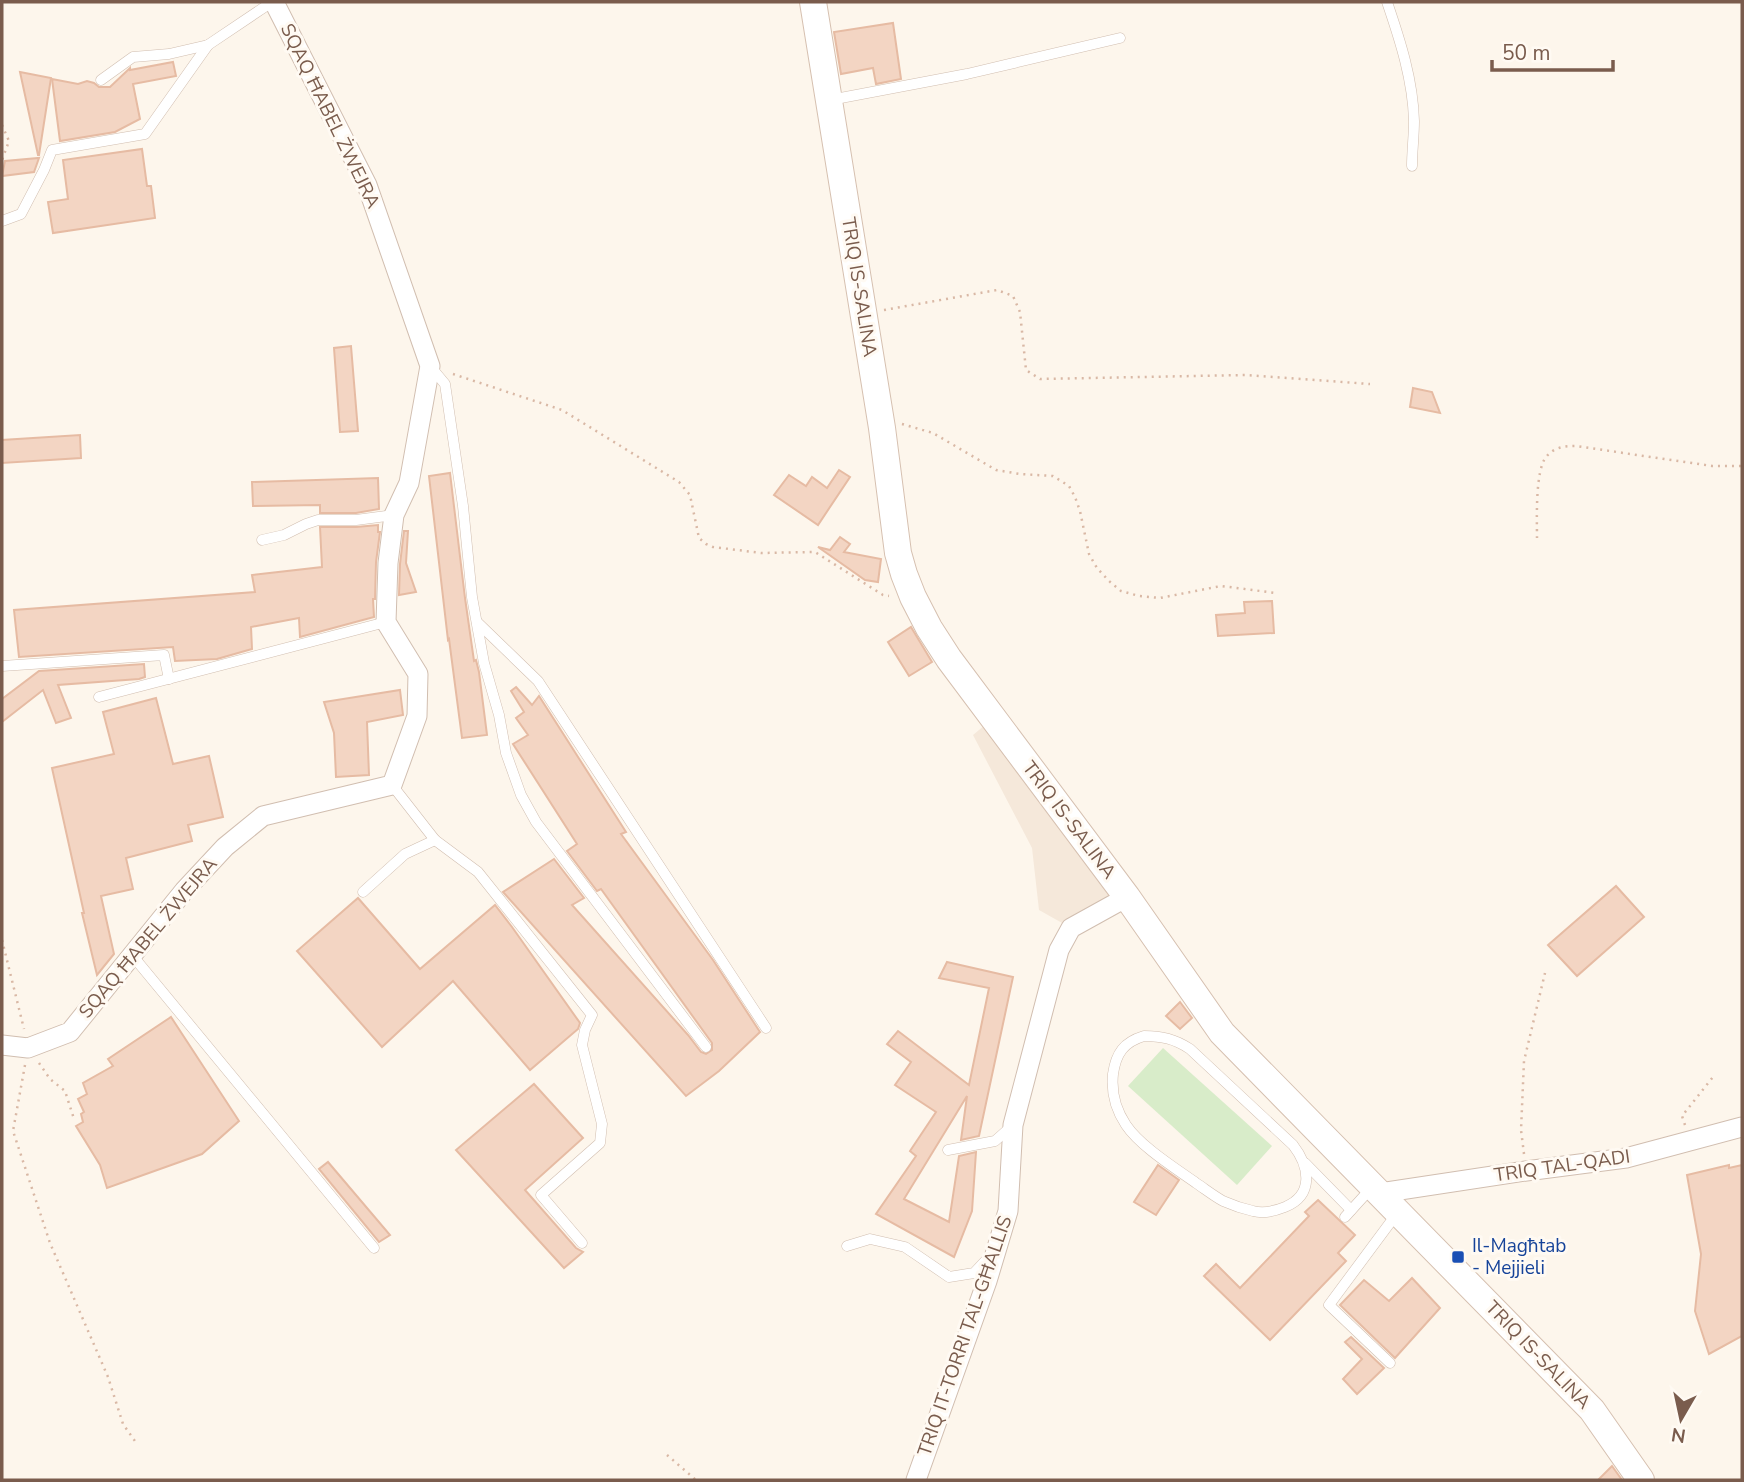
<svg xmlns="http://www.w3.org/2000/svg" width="1744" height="1482" viewBox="0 0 1744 1482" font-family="'Nunito Sans',sans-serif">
<rect width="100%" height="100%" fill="#fdf6ec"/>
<path fill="#f5e8da" d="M985,725L1127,897L1071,928L1039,910L1032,848L973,735Z"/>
<path fill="#d8ecc9" d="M1163,1048L1272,1146L1237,1185L1128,1086Z"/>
<g fill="#f3d5c3" stroke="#e6bba3" stroke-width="2">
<path d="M893,23L901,79L876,84L873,68L841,74L834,32Z"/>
<path d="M173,62L176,76L133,84L140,119L115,132L60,141L52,79L78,84L87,81L94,83L99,87H110L130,68V70Z"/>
<path d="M20,72L51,78L39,155H38Z"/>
<path d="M142,149L147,186H151L155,218L53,233L48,202L68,199L63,160Z"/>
<path d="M39,158L34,172L2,176L5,161Z"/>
<path d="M351,346L358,431L340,432L334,348Z"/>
<path d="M1413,388L1432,392L1440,413L1410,407Z"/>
<path d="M80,435L81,458L2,463V440Z"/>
<path d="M839,470L850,477L818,525L774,495L789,475L806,486L812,477L827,488Z"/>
<path d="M450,473L465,598L474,661L476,660L479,672L487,735L462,738L449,639L448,640L429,476Z"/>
<path d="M378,478L379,509L356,513H320V505L253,506L252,482Z"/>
<path d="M378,525V532H380L376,562L375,599H373L374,617L300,637L299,618L251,627L252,649L217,659L175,661L173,647L19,657L14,610L255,592L252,575L322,567L320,527H356Z"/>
<path d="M404,531H408L406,563L416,592L399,595L400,564Z"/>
<path d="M840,537L850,544L844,552L881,559L878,582L865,580L818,547L830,550Z"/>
<path d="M1272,601L1274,633L1218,636L1216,615L1245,613L1244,602Z"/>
<path d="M911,627L932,662L909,676L888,642Z"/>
<path d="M144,664L145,677L139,679L58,685L71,718L56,723L43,690L2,722V699L39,671Z"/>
<path d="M516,687L532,705L539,696L626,832L621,834L713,960L760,1032L719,1071L686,1096L503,892L554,859L584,898L572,905L688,1035L701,1052L706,1054L712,1050V1043L601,889L597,891L567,851L577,844L513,744L528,735L516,718L524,712L511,691Z"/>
<path d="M400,690L403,715L367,722L369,775L336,777L334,733L324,702Z"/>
<path d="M156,698L173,764L209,756L223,817L188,825L192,841L126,858L133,889L101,896L114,954L97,975L82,913H84L52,768L114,754L103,712Z"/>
<path d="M1616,886L1644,917L1577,976L1548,945Z"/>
<path d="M358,898L420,969L495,905L512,927L580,1023L578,1029L530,1070L453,981L382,1047L297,951Z"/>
<path d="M947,962L1013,977L979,1136L961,1140L967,1096L904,1199L949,1222L959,1156L976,1152L972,1211L954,1257L876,1214L916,1156L910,1151L936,1112L895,1085L911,1062L887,1044L898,1031L969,1085L989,988L939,978Z"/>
<path d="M1180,1002L1192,1018L1180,1029L1166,1016Z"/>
<path d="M171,1017L239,1121L202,1154L107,1188L100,1165L76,1126L83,1122L81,1114L84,1112L78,1099L87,1094L83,1083L113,1066L108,1059Z"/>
<path d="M534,1084L583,1138L525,1190L576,1248L583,1252L564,1268L456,1150Z"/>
<path d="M328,1162L390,1235L379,1242L319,1169Z"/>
<path d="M1158,1165L1179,1180L1156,1215L1134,1202Z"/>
<path d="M1729,1165V1168L1742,1165V1336L1709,1354L1695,1311L1701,1254L1687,1175Z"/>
<path d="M1318,1200L1355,1235L1338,1253L1346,1261L1270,1340L1204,1276L1216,1264L1240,1288L1309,1216L1305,1212Z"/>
<path d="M1412,1278L1440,1308L1395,1358L1340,1305L1364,1280L1389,1301Z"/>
<path d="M1351,1337L1384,1368L1357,1394L1343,1379L1362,1359L1345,1342Z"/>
<path d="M1612,1466L1622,1480H1598Z"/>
</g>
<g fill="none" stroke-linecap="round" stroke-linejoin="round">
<defs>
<g id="service">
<path d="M1387,2C1400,40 1413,80 1414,121C1414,136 1412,151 1412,166"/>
<path d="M101,80L133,57L169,54L208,45"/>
<path d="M830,100L967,74L1120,38"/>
<path d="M2,221L21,214L44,170L52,150L145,134L208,45L272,2"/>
<path d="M430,366L445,384L463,506L472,597L484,663L499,715L506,753L521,795L536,822L706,1047"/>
<path d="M262,540L284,535L306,524L318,520H356L394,515"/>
<path d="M477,622L538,681L766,1028"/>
<path d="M2,666L164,655L169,679"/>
<path d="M99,697L386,622"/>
<path d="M392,785L435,840L478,872L592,1015L585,1030L582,1045L602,1124L600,1143L541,1195L582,1243"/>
<path d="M363,892L405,854L435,840"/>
<path d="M132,955L374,1248"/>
<path d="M1144,1036C1162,1036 1175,1039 1190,1049L1293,1145C1310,1167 1314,1195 1285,1207C1275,1211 1264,1214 1253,1211C1244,1209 1232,1205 1223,1201C1214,1196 1205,1189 1196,1183C1175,1168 1140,1146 1126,1125C1116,1110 1111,1093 1113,1074C1116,1053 1124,1042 1144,1036Z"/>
<path d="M948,1150L995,1141L1013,1125"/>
<path d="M1305,1163L1351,1210"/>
<path d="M1345,1217L1373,1186"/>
<path d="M847,1246L870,1239L905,1247L949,1277L974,1273L990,1256"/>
<path d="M1390,1363L1329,1305L1398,1212"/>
</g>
<g id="minor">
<path d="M2,1045L28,1048L70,1032L184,891L225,847L263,816L392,785L417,716L418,674L386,622L388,563L394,515L409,483L430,366L367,185L274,2"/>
<path d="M1380,1193L1526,1171L1626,1158L1742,1127"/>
<path d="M916,1480L987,1281L1008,1211L1013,1125L1059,950L1071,928L1127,897"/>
</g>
<path id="secondary" d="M813,2L882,428L898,553L904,574L913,597L929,628L949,659L1127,897L1222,1033L1592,1410L1641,1480"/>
</defs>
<use href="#service" stroke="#d1beb0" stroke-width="11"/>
<use href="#minor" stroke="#d1beb0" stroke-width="21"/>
<use href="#secondary" stroke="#d6c0b0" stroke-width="28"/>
<g stroke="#d9b8a5" stroke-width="2.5" stroke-dasharray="2 5" stroke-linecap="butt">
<path d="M2,125L9,141L2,160"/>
<path d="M884,310L997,290L1013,296L1020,312L1026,370L1040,379L1245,375L1370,384"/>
<path d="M453,374L562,410L679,482L690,495L699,538L706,544L713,547L761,553L815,552L883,595L889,596"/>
<path d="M902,424L933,433L996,470L1020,474L1053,476L1069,486L1075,497L1080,511L1089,554L1097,568L1109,581L1121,591L1139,596L1160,598L1221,586L1276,593"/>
<path d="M1537,538C1537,520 1535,471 1546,457C1554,447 1565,446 1576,446L1712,466H1742"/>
<path d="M2,940L24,1029"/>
<path d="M39,1063L50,1079L65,1091L74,1119"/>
<path d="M25,1065L13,1131L50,1243L108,1377L123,1424L137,1444"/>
<path d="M1685,1125L1682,1116L1713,1077"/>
<path d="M1524,1154L1521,1130L1524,1061L1545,973"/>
<path d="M667,1455L696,1480"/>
</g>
<use href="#service" stroke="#fff" stroke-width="10"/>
<use href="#minor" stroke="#fff" stroke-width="19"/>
<use href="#secondary" stroke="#fff" stroke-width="26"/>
</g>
<rect fill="#1a4fb4" stroke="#fffaf3" stroke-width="2.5" x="1451" y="1250" width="14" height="14" rx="3.5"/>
<g text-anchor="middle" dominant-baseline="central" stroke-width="6" stroke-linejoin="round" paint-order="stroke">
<g font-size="19" fill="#7a5c4d" stroke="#fffaf3">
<text transform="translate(330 116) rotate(64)">SQAQ ĦABEL ŻWEJRA</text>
<text transform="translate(859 287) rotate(81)">TRIQ IS-SALINA</text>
<text transform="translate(1069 820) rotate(53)">TRIQ IS-SALINA</text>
<text transform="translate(148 938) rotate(-50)">SQAQ ĦABEL ŻWEJRA</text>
<text transform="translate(1562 1166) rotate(-8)">TRIQ TAL-QADI</text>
<text transform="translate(965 1336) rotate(-71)">TRIQ IT-TORRI TAL-GĦALLIS</text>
<text transform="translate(1538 1355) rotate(46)">TRIQ IS-SALINA</text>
</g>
<g font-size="19" fill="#164399" stroke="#fffaf3" text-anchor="start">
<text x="1472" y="1246">Il-Magħtab<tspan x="1472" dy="22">- Mejjieli</tspan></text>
</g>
</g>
<rect width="1744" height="1482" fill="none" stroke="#7a5c4d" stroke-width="7"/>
<g transform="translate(1681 1419) rotate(189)" stroke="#fffaf3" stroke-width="5" paint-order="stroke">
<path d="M0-5L12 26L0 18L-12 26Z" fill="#7a5c4d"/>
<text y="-10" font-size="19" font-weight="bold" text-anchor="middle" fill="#7a5c4d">N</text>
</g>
<path d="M1492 60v10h121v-10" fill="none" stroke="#7a5c4d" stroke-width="3.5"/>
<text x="1502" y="60" font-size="21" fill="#7a5c4d" stroke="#fffaf3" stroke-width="5" paint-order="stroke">50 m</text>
</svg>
